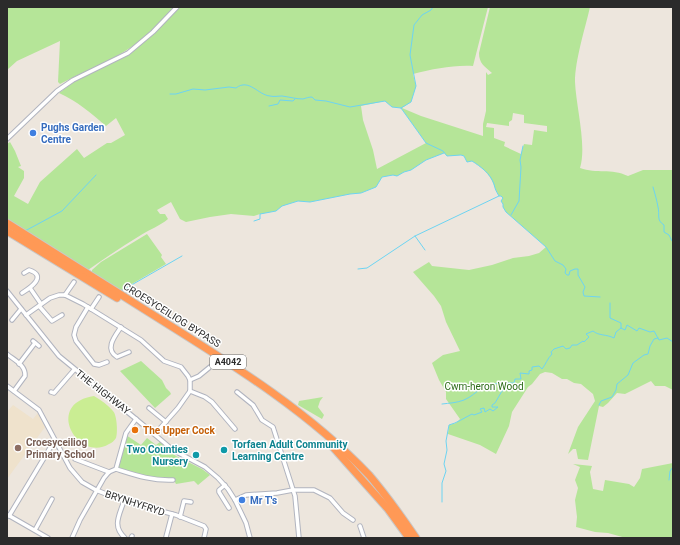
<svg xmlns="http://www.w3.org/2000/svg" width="680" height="545" viewBox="0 0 680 545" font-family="Roboto,sans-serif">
<rect width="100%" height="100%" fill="#ede6dd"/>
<path fill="#efe2cc" d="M13,405L33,419L38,413L45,427L7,479V412Z"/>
<g fill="#b5e598" fill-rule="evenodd">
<path d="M7,7H174C164,17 155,29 144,38C119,58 89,69 60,84L58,82L60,41L17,61L7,70Z"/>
<path d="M180,7H488L473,66C452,65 434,69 413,74L416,86L411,102L402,108L421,116L483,136V124L486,111V72L488,75L492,73C484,66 479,63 479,53L490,7H590C585,29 575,60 575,82C576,106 587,146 580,168C597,174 611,168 628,176L643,170H673V390L665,386H655L651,381L625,394L617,393L608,403L603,407L599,406L588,460L578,459L576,449H573L568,454L578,427L595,401L593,394L581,384L574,383L567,379H562L552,373L545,372L540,374L532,384L528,387L512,412L509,426L496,454L480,445L448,434L449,425L456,423L460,419L446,399V392L439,380L432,363L443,355L460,351L446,322L441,306L434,296L413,272L429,262L432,266L469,270L492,265L513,258L529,256L539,253L546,247L506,212L503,207V204L501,201L503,198L501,196H499C496,191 495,188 493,183C489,173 481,167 472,161L467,162L464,156L461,155L447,156L444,153L426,160L411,170L404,172L397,176L393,175L382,177L376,187L361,193L350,194L310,202L298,201L282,206L276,211L260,214L254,216L231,214L210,217L186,222L180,219L171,202L157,210L160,214H165L168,219C160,226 150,229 141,235C123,246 105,258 88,270L7,220V144L10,142L15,151L21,166L18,167L24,171V178L14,196L28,204L40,182L77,149L84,158L107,143H111L125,135L116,118L106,126C91,113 77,101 59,93L75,81L126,56L149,38ZM385,101L392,107L401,108L426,143L377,169L373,150L363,120L361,106ZM513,113L524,115V123L547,126V132L534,130L532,145L524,144L521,154L504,146L505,142L494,138V128L486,127L487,123L509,126V122L512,120Z"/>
<path d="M147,234L162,255L161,257L166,264L120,291L92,273V270L101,262Z"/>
<path d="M141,361L162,380L166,388L170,392L171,394L155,408L120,371Z"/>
<path d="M323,397L320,401L318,407L324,415L322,419L298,405L299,401Z"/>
<path d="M126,435L141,445L147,438L156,445L160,442L176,456L202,469L210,475L198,485L194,481L176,484L173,478H149L117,467Z"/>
<path d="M673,463V538H626L608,533L595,532L576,527L577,517L575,500L578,488L575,480L580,467L573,464L592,466L590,472L593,489L603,491L605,480L629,484L634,487L640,478L642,469Z"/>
</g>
<path fill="#caed93" d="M94,396C101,400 108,405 113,411C117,415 118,433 116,438C114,441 112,443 109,444C79,463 43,404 94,396Z"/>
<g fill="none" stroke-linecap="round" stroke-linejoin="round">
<g stroke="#6dd4f2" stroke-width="1">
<path d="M170,94H176L193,89L205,90L229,87L236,88C249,78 258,95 270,96C274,97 278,96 282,96C290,97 296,99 303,99C306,98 309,97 312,97L315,100L326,101L350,107L385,101L392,107L401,108L426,143L443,151L447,156L461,155L464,156L467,162L472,161C481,167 490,173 494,184C495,189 496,191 499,196H501L503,198L501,201L503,204V207L506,212L546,247L555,261L563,265L566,269L565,273L567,275H569L570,271L575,269H578V275L585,287L583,292L584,296L600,297"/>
<path d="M269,106L278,104L280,100L293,101L295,99"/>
<path d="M401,108L411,102L416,86L410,55L414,25L422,15L431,10L433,7"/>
<path d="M653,187C655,194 657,201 658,207C660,215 656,220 664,225V232L669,235L672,241H673"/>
<path d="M511,215L519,201L521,167L520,160L523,146"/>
<path d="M254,221L260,219V214L276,211L282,206L298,201L310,202L350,194L361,193L376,187L382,177L393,175L397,176L404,172L411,170L426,160L444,153"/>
<path d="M25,231L62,211L96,175"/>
<path d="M415,236L425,250"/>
<path d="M358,269L367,268L415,236L499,196"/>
<path d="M121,291L182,256"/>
<path d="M610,303V318L621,323V328L625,330L627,325L637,331L639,328L650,332L654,331L659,340L667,338L673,342"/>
<path d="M442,404C450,403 456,403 464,400C471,397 476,392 482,388C490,383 501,383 510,383"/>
<path d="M599,405L601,401L612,397L616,390L617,384L628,375L633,363L644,355L648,354L650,346L654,339L658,338"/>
<path d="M669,480L670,471L673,467"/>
<path d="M442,502V483L446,471L444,464L447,450L446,441L449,425C457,423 464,418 472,414L474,415L482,412L480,409L484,408L485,412L490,409L493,411L498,407H492V405L495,403L502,391L510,386V383H514L515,379H521L520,373L529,374V371L532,370V367L539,366L542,369C546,364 547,359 552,354L551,352L554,349L563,346L566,349L570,348L572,345H577L583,341L584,342L589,337L586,334L593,331C599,336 606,334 614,338L616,332L621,328"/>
</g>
<defs>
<g id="street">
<path d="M7,139L57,91L73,80L128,53L153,32L177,7"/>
<path d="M30,288L41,304"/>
<path d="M7,291L59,356L136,419L173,450L205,467L218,478L228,489L235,500L246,523L250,538"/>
<path d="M22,293C30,288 48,276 29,270L24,273"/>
<path d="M65,295L74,282"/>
<path d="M39,306L52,321L62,315"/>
<path d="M88,307L76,327L74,335L76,341L94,364L99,365L107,362"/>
<path d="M91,309L99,297"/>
<path d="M26,315L50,298L59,295H65L83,304L141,340L164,361L181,367L188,376L190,380V391L178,408L155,434"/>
<path d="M12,320L21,309"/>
<path d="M121,327C115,336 104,349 117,357L129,352"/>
<path d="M33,341L39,346"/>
<path d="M7,354C14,360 26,365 25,376L14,391"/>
<path d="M19,364L35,343"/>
<path d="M190,380L199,376L210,367"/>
<path d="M7,386L39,410L70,468L82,482L96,490L124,501L176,515L204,526L206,529L204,538"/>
<path d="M190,391L205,397L212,402L235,429"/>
<path d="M51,392L54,393L74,370"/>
<path d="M237,392L253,405L262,420L273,427L295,496L299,538"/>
<path d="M149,408L166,422"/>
<path d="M75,459L109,472"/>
<path d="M116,469C135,475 152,481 173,480"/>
<path d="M225,485L219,490V492L229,508"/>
<path d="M235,500L246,495L277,493L293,490H314L330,498L343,513L353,520"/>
<path d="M124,501C119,516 112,526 125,538"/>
<path d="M8,515L48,538"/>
<path d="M9,516L50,448L56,444"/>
<path d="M180,517L184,501L191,502"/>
<path d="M360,526L364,538"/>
<path d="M35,530L52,499"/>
<path d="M166,537L172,514"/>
<path d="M72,538L80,520L104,478L109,472L116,469L126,433L136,419"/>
<path d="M131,538L132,536"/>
</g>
<g id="highway">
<path d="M7,223C60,256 113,290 166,323C238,368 310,413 369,475C386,495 401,516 416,538"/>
<path d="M7,231L117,298"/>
<path d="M332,446L388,509L409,538"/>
</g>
</defs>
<use href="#street" stroke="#b1b4bf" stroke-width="5.5"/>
<use href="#highway" stroke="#c8c8c8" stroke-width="9"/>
<use href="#street" stroke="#fff" stroke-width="3.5"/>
<use href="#highway" stroke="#ff9956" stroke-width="7"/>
</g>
<g fill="#3f7fe0" stroke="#fff" stroke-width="1.5">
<circle cx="33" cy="133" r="4"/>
<circle cx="242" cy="500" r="4"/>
</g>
<circle fill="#e8710a" stroke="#fff" stroke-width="1.5" cx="135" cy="430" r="4"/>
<circle fill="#8d6e63" stroke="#fff" stroke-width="1.5" cx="18" cy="448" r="4"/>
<g fill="#0f9aa8" stroke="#fff" stroke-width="1.5">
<circle cx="224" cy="450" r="4"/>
<circle cx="196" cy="455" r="4"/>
</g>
<g text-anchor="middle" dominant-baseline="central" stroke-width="3" stroke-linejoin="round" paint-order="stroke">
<rect fill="#fff" stroke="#6b6b6b" stroke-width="1" x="210" y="355" width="36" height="14" rx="3"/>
<g font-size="9" font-weight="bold" fill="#2b2b2b">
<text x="228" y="362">A4042</text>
</g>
<g font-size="10" font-weight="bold" fill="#366cbe" stroke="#fff" text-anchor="start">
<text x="41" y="127">Pughs Garden<tspan x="41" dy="12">Centre</tspan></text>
<text x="250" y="500">Mr T's</text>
</g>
<g font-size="10" fill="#2b2b2b" stroke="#fff">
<text transform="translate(172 315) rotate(32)">CROESYCEILIOG BYPASS</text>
<text transform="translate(103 392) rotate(38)">THE HIGHWAY</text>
<text transform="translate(135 503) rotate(18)">BRYNHYFRYD</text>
</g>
<g font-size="10" fill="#2c6b18" stroke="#fff">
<text x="484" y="386">Cwm-heron Wood</text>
</g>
<g font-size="10" font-weight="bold" fill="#c56008" stroke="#fff" text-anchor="start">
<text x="143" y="430">The Upper Cock</text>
</g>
<g font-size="10" font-weight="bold" fill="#785e54" stroke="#fff" text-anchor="start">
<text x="26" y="442">Croesyceiliog<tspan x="26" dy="12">Primary School</tspan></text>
</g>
<g font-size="10" font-weight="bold" fill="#0d838f" stroke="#fff" text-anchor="start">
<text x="232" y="444">Torfaen Adult Community<tspan x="232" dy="12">Learning Centre</tspan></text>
<text x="188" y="449" text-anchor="end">Two Counties<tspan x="188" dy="12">Nursery</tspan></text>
</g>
</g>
<rect width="680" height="545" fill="none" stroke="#2b2b2b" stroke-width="16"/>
</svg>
